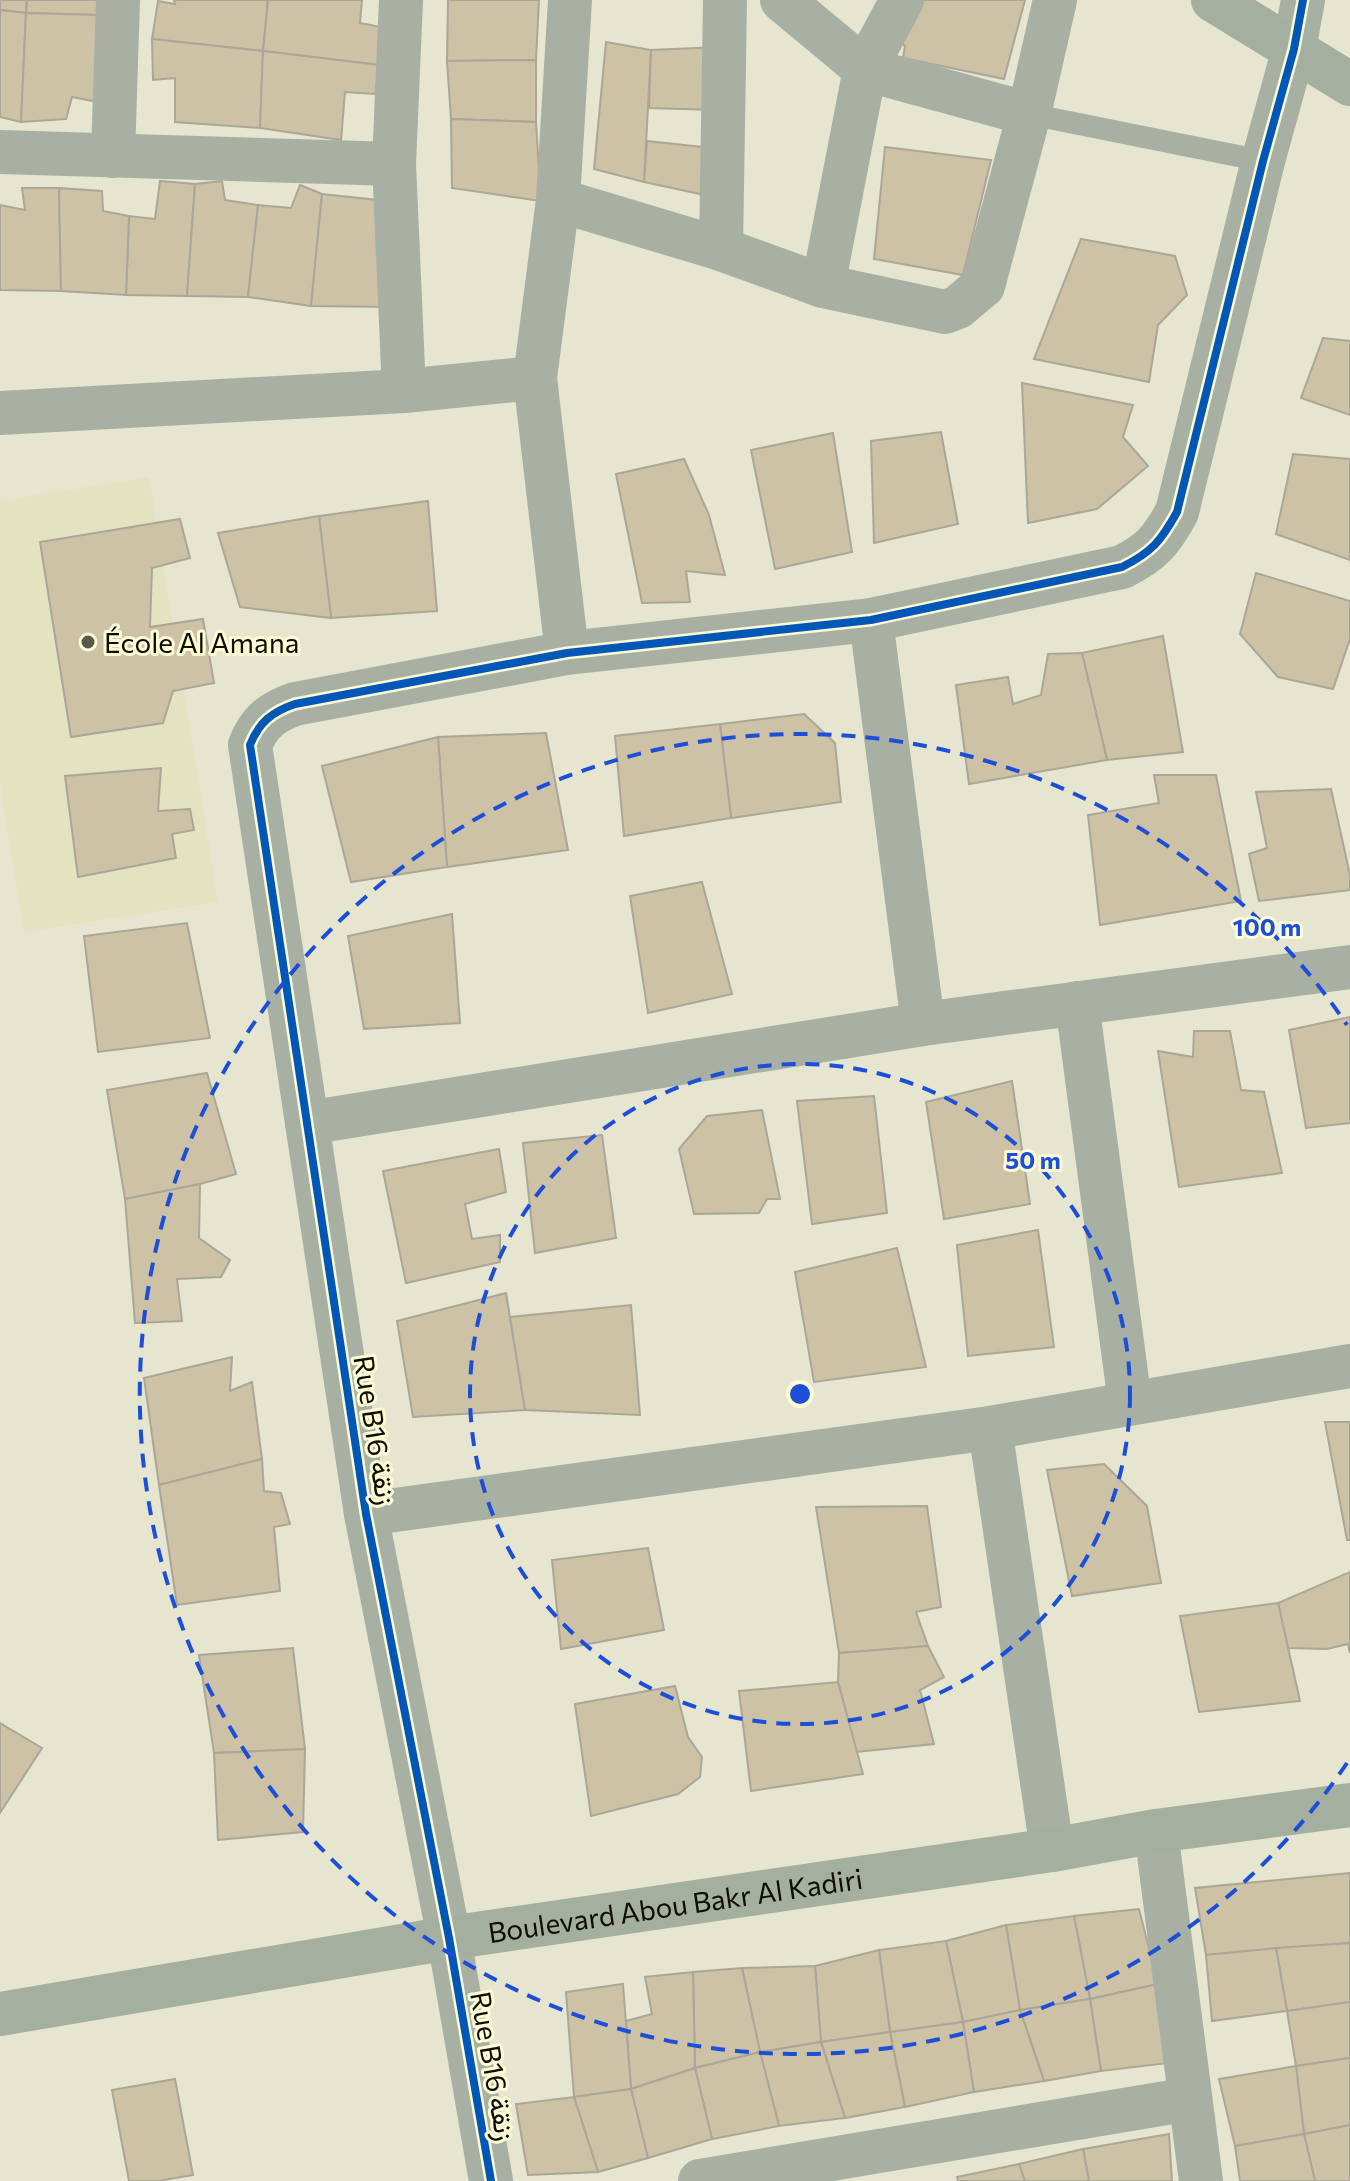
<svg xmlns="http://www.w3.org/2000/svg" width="1350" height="2181" viewBox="0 0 1350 2181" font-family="Commissioner,Vazirmatn,sans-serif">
<rect width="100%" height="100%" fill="#e5e5d0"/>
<path fill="#e3e3c1" d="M149,477L218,902L24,932L0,784V501Z"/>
<g fill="#cdc1a6" stroke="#aba698" stroke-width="2">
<path d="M0,0H27L26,13L0,10Z"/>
<path d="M27,0H97V15L26,13Z"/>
<path d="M174,0H268L263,51L152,39L158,1L175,4Z"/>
<path d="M268,0H362L360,23L381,27L380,65L263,51Z"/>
<path d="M448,0H539L536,60L447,61Z"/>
<path d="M909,0H1025L1004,79L903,58L905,46L887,33Z"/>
<path d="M0,10L26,13L21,122L0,117Z"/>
<path d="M26,13L97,15L108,104L72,97L66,119L21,122Z"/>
<path d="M152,39L263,51L260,128L175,122V78L153,80Z"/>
<path d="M606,42L651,50L644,182L594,169Z"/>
<path d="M718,47L716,110L649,108L651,50Z"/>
<path d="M263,51L380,65L375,94L345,92L341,140L260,128Z"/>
<path d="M536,60V122L451,119L447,61Z"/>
<path d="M451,119L536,122L541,201L452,188Z"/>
<path d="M647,141L713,148L700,194L644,182Z"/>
<path d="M885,147L991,160L963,275L874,259Z"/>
<path d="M160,181L195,184L187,296L126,295L129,216L155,219Z"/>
<path d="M222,181L225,200L258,205L248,297L187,296L195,184Z"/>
<path d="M300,185L322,194L311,306L248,297L258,205L291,208Z"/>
<path d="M22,188H59L61,291L0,290V205L25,210Z"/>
<path d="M59,188L102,191L103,211L129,216L126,295L61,291Z"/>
<path d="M322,194L387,201L391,307L311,306Z"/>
<path d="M1081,239L1175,256L1187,295L1158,325L1149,382L1034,359Z"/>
<path d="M1323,338L1350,341V415L1301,398Z"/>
<path d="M1022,383L1133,405L1123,437L1148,466L1097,509L1028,523Z"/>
<path d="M941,432L958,524L874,543L871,441Z"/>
<path d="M833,433L852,552L775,569L751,450Z"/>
<path d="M1293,454L1350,459V560L1276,534Z"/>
<path d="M684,459L709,515L725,575L686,571L690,602L642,603L616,474Z"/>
<path d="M428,501L437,611L331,618L319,516Z"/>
<path d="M319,516L331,618L240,607L218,533Z"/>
<path d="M180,519L190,558L152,568L150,627L203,619L214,683L173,691L163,723L71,737L40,542Z"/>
<path d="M1256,573L1350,601V639L1333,689L1278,677L1240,634Z"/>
<path d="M1163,636L1183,752L1107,760L1082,653Z"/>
<path d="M1082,653L1107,760L969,784L956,685L1008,677L1013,704L1041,695L1048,654Z"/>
<path d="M804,714L835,743L841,802L731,818L720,724Z"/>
<path d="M720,724L731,818L624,836L615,736Z"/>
<path d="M546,733L568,850L447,867L438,737Z"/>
<path d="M438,737L447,867L351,882L322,766Z"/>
<path d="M161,768L158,811L190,809L194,830L172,834L176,858L78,877L65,776Z"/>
<path d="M1154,775H1216L1241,901L1100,925L1088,815L1159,803Z"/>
<path d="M1331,789L1350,875V890L1259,901L1249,854L1267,848L1256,792Z"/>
<path d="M702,882L732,994L648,1013L630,896Z"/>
<path d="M452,914L460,1023L364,1029L348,936Z"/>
<path d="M187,923L210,1038L98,1052L84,936Z"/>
<path d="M1350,1017V1123L1306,1128L1289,1030Z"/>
<path d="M1194,1031H1230L1241,1090L1264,1092L1282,1173L1179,1187L1158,1051L1193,1057Z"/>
<path d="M207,1073L236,1174L200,1184L125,1199L107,1090Z"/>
<path d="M1012,1081L1030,1204L944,1219L926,1102Z"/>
<path d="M874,1096L887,1213L812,1224L797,1101Z"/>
<path d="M762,1110L780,1199H767L759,1213L694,1214L679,1149L707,1116Z"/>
<path d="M602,1135L616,1238L535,1253L523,1143Z"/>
<path d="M499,1149L506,1192L465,1204L472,1239L500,1235V1262L406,1283L383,1171Z"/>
<path d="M200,1184L199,1238L230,1260L221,1277L177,1279L182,1321L135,1323L125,1199Z"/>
<path d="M1038,1230L1054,1347L968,1356L957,1245Z"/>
<path d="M897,1248L926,1367L814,1382L795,1272Z"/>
<path d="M506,1293L525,1410L413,1417L397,1321Z"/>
<path d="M631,1305L640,1415L525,1410L510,1317Z"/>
<path d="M232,1357L230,1391L252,1382L262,1459L159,1485L144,1378Z"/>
<path d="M1325,1422H1350V1540H1347Z"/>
<path d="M262,1459L264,1491L281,1493L290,1524L274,1527L280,1591L177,1605L159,1485Z"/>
<path d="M1104,1464L1147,1506L1161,1583L1072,1596L1047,1470Z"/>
<path d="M927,1506L941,1607L916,1612L928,1646L839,1653L816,1507Z"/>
<path d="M648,1548L664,1630L561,1649L552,1560Z"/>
<path d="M1350,1572V1653L1348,1644L1327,1649L1288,1648L1278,1603Z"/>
<path d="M1278,1603L1300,1701L1199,1712L1180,1616Z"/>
<path d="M928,1646L944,1677L920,1690L934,1744L856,1752L838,1682L839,1653Z"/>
<path d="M293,1648L305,1749L214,1753L199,1655Z"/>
<path d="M838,1682L863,1774L751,1791L739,1691Z"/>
<path d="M675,1686L688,1737L702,1757L700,1777L678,1794L591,1816L575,1704Z"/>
<path d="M0,1723L42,1748L0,1813Z"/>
<path d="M305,1749L303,1832L218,1840L214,1753Z"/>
<path d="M1350,1873V1943L1206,1955L1195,1888Z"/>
<path d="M1139,1909L1158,1984L1090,1999L1074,1916Z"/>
<path d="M1074,1916L1090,1999L1020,2010L1006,1925Z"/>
<path d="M1006,1925L1020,2010L963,2022L946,1941Z"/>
<path d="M946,1941L963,2022L890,2032L879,1950Z"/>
<path d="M1350,1943V2002L1287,2011L1276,1948Z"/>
<path d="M1276,1948L1287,2011L1212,2021L1206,1955Z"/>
<path d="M879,1950L890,2032L821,2042L815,1966Z"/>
<path d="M815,1966L821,2042L760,2052L742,1968Z"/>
<path d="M742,1968L760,2052L695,2068L693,1972Z"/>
<path d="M693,1972L695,2068L631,2089L626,2021L652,2014L645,1977Z"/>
<path d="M623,1984L631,2089L574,2097L566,1992Z"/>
<path d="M1158,1984L1169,2063L1101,2071L1090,1999Z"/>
<path d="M1090,1999L1101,2071L1044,2081L1020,2010Z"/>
<path d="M1350,2002V2058L1296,2066L1287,2011Z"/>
<path d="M1020,2010L1044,2081L974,2092L963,2022Z"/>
<path d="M963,2022L974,2092L905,2107L890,2032Z"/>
<path d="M890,2032L905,2107L845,2118L821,2042Z"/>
<path d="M821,2042L845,2118L779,2126L760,2052Z"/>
<path d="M760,2052L779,2126L712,2139L695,2068Z"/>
<path d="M1350,2058V2125L1304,2134L1296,2066Z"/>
<path d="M1296,2066L1304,2134L1235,2146L1219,2079Z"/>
<path d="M695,2068L712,2139L648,2158L631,2089Z"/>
<path d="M175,2079L193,2175L158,2181H129L112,2090Z"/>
<path d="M631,2089L648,2158L598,2172L574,2097Z"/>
<path d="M574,2097L598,2172L528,2175L516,2104Z"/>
<path d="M1350,2125V2181H1315L1304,2134Z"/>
<path d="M1169,2134L1172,2181H1089L1083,2149Z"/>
<path d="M1304,2134L1315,2181H1240L1235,2146Z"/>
<path d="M1083,2149L1089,2181H1025L1019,2164Z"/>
<path d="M1019,2164L1025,2181H958L957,2177Z"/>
</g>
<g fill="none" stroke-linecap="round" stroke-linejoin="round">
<path stroke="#a8b0a4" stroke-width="22" d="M1029,114L1263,161"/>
<g stroke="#a8b0a4" stroke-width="44">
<path d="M401,0L394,164L404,391"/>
<path d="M782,0L865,69L1029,114"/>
<path d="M0,152L394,164"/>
<path d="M113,156L118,0"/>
<path d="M558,200L721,249L823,286L945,312L958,307L983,286L1029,114L1055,0"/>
<path d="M721,249L725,0"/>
<path d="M823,286L865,69L902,0"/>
<path d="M0,413L404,391L535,378"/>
<path d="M871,620L923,1024"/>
<path d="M567,653L535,378L558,200L570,0"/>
<path d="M1077,1003L1130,1403"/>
<path d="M307,1123L923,1024L1350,967"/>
<path d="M990,1428L1052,1850"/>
<path d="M366,1514L990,1428L1350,1366"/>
<path d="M1156,1831L1201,2181"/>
<path d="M491,2181L449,1938L366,1514L250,745C259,722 272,712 295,704L567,653L871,620L1122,567C1152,552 1161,541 1177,512L1263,161L1294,49L1303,0"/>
<path d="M700,2181L1190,2099"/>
</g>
<g stroke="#a5af9f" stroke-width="44">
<path d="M1213,0L1350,84"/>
<path id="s1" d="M0,2014L449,1938L1052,1850L1156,1831L1350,1805"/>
</g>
<defs>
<path id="cycleway" d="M491,2181L449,1938L366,1514L250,745C259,722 272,712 295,704L567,653L871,620L1122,567C1152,552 1161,541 1177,512L1263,161L1294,49L1303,0"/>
</defs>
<use href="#cycleway" stroke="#fbfbd5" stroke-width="13"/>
<use href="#cycleway" stroke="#0057b8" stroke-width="8"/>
</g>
<g fill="none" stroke="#1d4ed8" stroke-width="4" stroke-dasharray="14 10">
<circle cx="800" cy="1394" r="330"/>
<path d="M1347 1763A660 660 0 1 1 1347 1025"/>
</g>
<circle fill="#59594a" stroke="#fbfbd5" stroke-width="3" cx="88" cy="642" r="8"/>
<g text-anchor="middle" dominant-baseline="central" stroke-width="6" stroke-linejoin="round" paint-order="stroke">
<g font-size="28" fill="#0d0d02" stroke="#fbfbd5" text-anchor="start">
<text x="104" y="642">École Al Amana</text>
</g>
<g font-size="28" fill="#0d0d02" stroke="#fbfbd5">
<text transform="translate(376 1430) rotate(81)">Rue B16 زنقة</text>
<text stroke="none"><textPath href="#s1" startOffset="684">Boulevard Abou Bakr Al Kadiri</textPath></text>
<text transform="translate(494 2066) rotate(80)">Rue B16 زنقة</text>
</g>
</g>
<circle cx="800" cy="1394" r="12" fill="#1d4ed8" stroke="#fbfbd5" stroke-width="4"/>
<g font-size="24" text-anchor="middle" font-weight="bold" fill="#1d4ed8" stroke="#fbfbd5" stroke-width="6" stroke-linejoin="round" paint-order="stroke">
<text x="1267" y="936">100 m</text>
<text x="1033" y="1169">50 m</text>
</g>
</svg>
